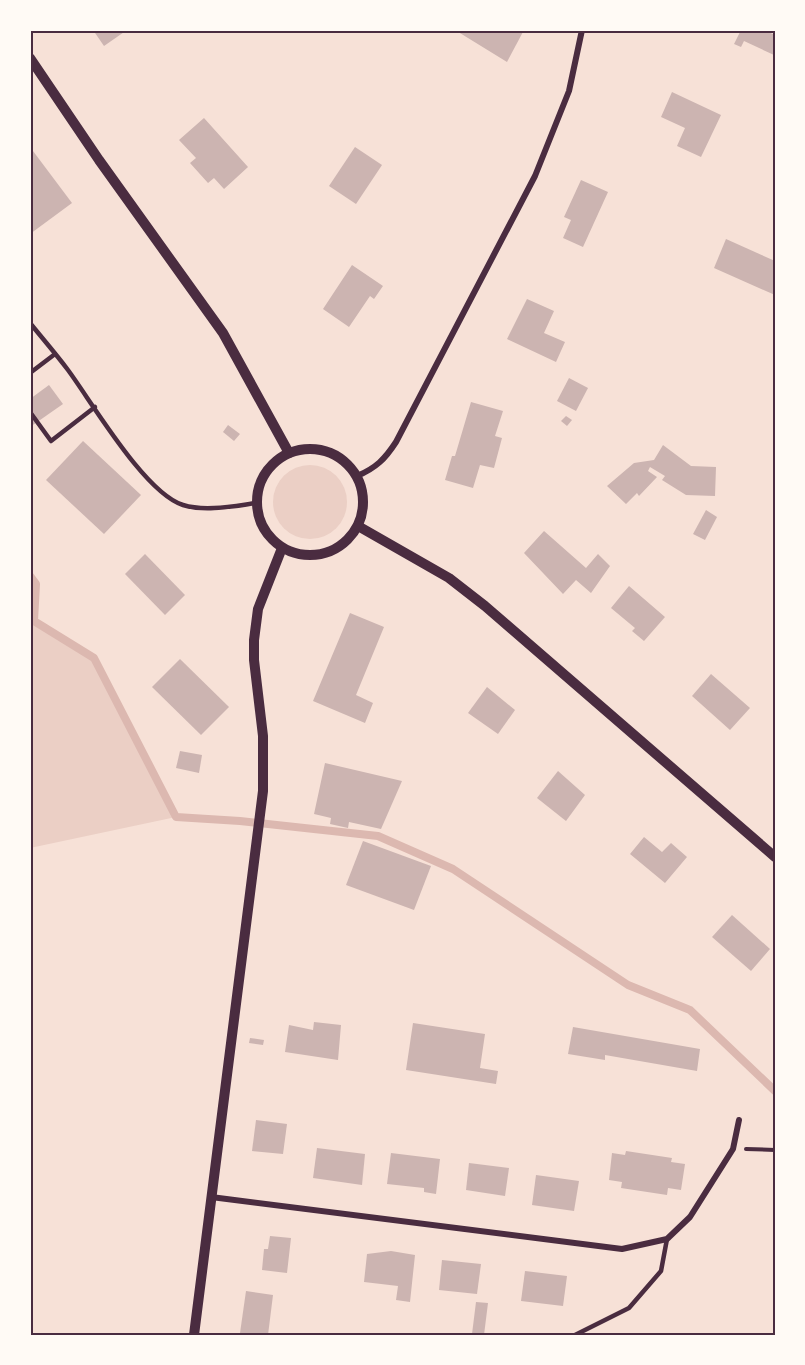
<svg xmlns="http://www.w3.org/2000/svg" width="805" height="1365" viewBox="0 0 805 1365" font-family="Lato,sans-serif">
<rect width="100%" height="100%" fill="#f7e1d7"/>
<g fill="#ebcfc5">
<circle cx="310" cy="502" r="37"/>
<path d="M30,576L36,584L34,621L94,658L176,817L30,848Z"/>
</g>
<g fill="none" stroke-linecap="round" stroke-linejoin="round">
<path stroke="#dcb8b0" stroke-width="8" d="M30,576L36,584L34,621L94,658L176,817L240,821L378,836L453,869L628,985L690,1010L775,1091"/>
</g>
<g fill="#ccb4b1">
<path d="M93,30H127L104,46Z"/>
<path d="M455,30H524L507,62Z"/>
<path d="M741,30L760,33L764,30L775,35L774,55L744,41L741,47L734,44Z"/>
<path d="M672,92L721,115L701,157L677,146L685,128L661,117Z"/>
<path d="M204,118L248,167L224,189L214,178L208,183L190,163L196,158L179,140Z"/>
<path d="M30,147L72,203L30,234Z"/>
<path d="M355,147L382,165L356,204L329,186Z"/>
<path d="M581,180L608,192L583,247L563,238L571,220L564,217Z"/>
<path d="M726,239L775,261V295L714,268Z"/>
<path d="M352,265L383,286L374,299L370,296L349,327L323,309Z"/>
<path d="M527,299L554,311L544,333L565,342L556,362L507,339Z"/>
<path d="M569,378L588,388L576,411L557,401Z"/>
<path d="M49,385L63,404L30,427V399Z"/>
<path d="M471,402L503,411L495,436L502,438L494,468L480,465L473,488L445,480L452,456H455Z"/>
<path d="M566,416L572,420L567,426L561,421Z"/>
<path d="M228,425L240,434L234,441L223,432Z"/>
<path d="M83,441L141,495L104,534L46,480Z"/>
<path d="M663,445L691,466L716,467L715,496L686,495L662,480L665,476L650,467L648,471L657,477L639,496L637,493L626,504L607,486L634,463L654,460Z"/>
<path d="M706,510L717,517L705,540L693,534Z"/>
<path d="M544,531L586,568L598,554L610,566L591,593L576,580L563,594L524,553Z"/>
<path d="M145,554L185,595L165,615L125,574Z"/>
<path d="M629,586L665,617L644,641L632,631L635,628L611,608Z"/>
<path d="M350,613L384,627L356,695L373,703L365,723L313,701Z"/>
<path d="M180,659L229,707L201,735L152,687Z"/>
<path d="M711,674L750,708L730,730L692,696Z"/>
<path d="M487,687L515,710L498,734L468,713Z"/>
<path d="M180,751L202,755L199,773L176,768Z"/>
<path d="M325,763L402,781L381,829L349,822L348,828L330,824L331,818L314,814Z"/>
<path d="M558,771L585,795L566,821L537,798Z"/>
<path d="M644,837L662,852L671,843L687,857L665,883L630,854Z"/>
<path d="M363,841L431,866L414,910L346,885Z"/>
<path d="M732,915L770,949L751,971L712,937Z"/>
<path d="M314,1022L341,1025L338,1060L285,1052L289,1025L313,1030Z"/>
<path d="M413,1023L485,1034L480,1068L498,1071L496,1084L406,1070Z"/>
<path d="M573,1027L700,1049L697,1071L605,1055V1060L568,1054Z"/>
<path d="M250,1038L264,1040L263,1045L249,1043Z"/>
<path d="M256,1120L287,1124L283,1154L252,1151Z"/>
<path d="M317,1148L365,1154L362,1185L313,1178Z"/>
<path d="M626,1151L672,1158L671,1162L685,1164L681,1190L668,1188L667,1195L621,1188L622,1182L609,1180L612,1153L625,1155Z"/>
<path d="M391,1153L440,1159L436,1194L424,1192V1188L387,1184Z"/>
<path d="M469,1163L509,1168L505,1196L466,1190Z"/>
<path d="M536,1175L579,1181L574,1211L532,1205Z"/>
<path d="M270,1236L291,1238L287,1273L262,1270L264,1249H268Z"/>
<path d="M391,1251L415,1255L410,1302L396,1300L398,1286L364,1282L367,1254Z"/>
<path d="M442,1260L481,1264L477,1294L439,1290Z"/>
<path d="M525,1271L567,1276L563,1306L521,1301Z"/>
<path d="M246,1291L273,1295L268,1335L240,1333Z"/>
<path d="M476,1302L488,1303L484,1335L472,1334Z"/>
</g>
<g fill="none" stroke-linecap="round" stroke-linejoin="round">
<path stroke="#4a2c40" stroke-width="4" d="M746,1149L775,1150"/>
<g stroke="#4a2c40" stroke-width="4.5">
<path d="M30,323C43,339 56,354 68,370C93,404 145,493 183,505C205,512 234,506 256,503"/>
<path d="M30,373L55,354"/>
<path d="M30,412L51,441L95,407"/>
<path d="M575,1335L629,1308L661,1271L667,1239"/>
</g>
<g stroke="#4a2c40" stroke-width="6">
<path d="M357,476C376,468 385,459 396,442L535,176L569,91L582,30"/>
<path d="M211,1197L622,1249L667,1239L690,1217L733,1149L739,1120"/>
</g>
<g stroke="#4a2c40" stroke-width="10">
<path d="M30,58L99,160L223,333L289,453"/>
<circle cx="310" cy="502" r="53"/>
<path d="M358,526L449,578L485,606L775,857"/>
<path d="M194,1335L263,791V736L254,660V640L258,609L282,548"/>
</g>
</g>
<rect width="805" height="1365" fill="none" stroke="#fffaf5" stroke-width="63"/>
<rect x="32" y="32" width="742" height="1302" fill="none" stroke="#4a2c40" stroke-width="2"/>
</svg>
